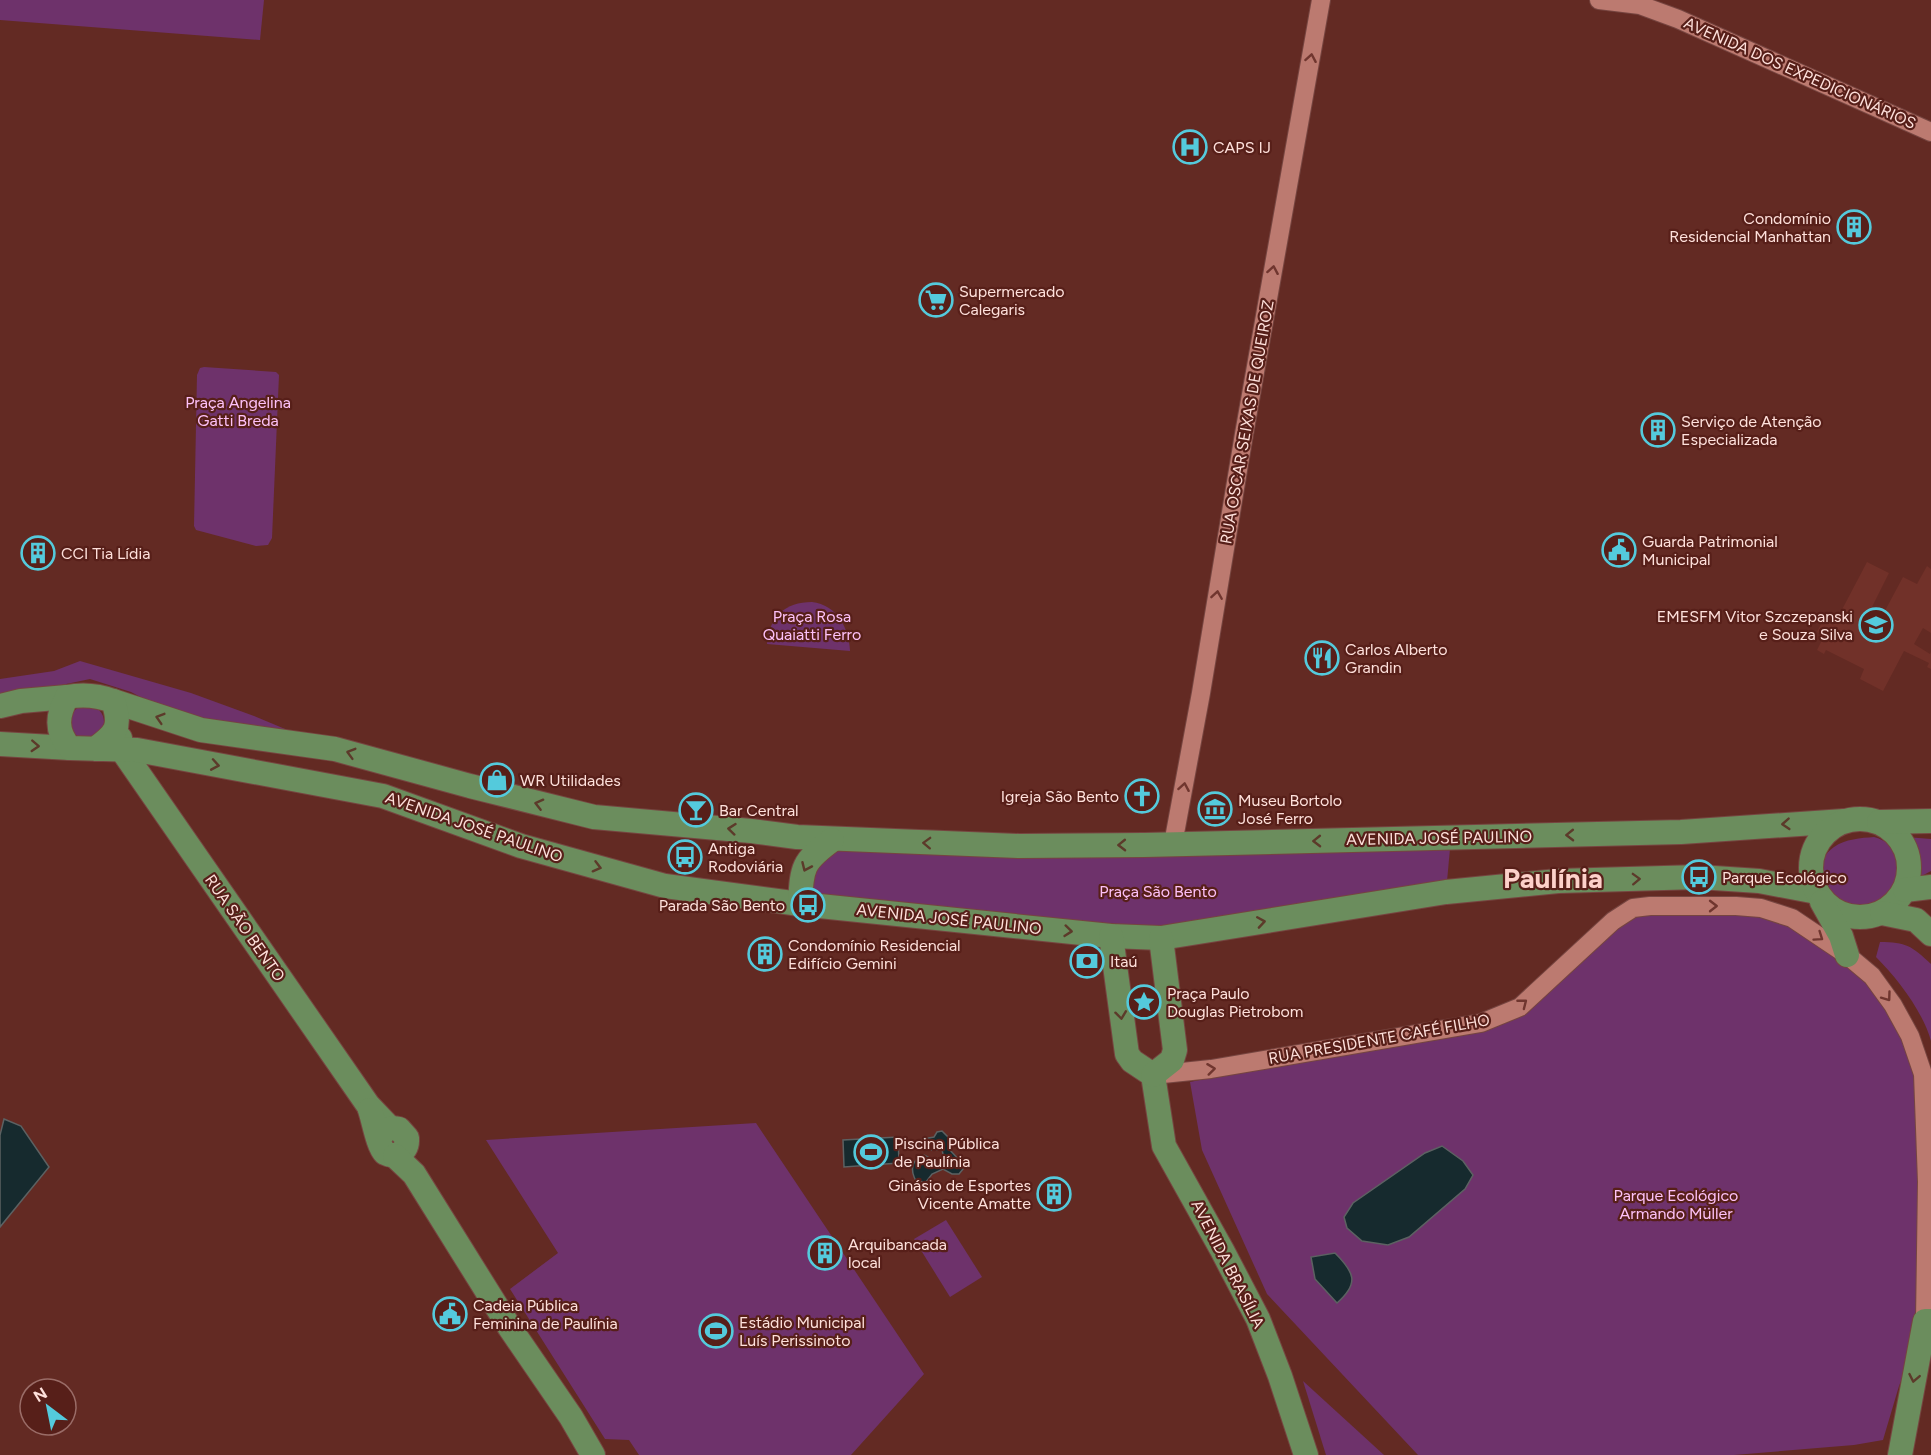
<svg xmlns="http://www.w3.org/2000/svg" width="1931" height="1455" viewBox="0 0 1931 1455" font-family="Figtree,sans-serif">
<rect width="100%" height="100%" fill="#632a23"/>
<path fill="#713129" d="M1867,562L1889,573L1869,613L1880,620L1903,577L1917,584L1927,566L1931,569V633L1923,628L1914,644L1930,654L1931,652V669L1927,667L1929,663L1904,651L1883,691L1860,679L1864,669L1826,650L1824,654L1817,650L1824,636L1817,632L1825,616L1836,621Z"/>
<g fill="#6e326b">
<path d="M0,0H264L260,40L0,20Z"/>
<path d="M204,367L276,372L279,375L272,538L268,545L256,546L196,530L194,526L197,375L200,368Z"/>
<path d="M812,602C837,605 849,628 850,651L767,644C769,617 785,602 812,602Z"/>
<path d="M80,661L191,693L254,716L364,762L179,717L131,692L90,679L0,698V679L54,671Z"/>
<circle cx="87" cy="722" r="17"/>
<path d="M1874,837C1928,852 1902,931 1834,901C1813,891 1816,859 1834,847C1845,839 1861,838 1874,837Z"/>
<path d="M1906,837L1931,839V871L1916,879C1926,862 1916,851 1906,837Z"/>
<path d="M1451,838L1446,892L1161,938L800,904L832,840Z"/>
<path d="M1633,908H1761L1872,976L1923,1074L1925,1321L1899,1386L1883,1440L1854,1445L1734,1455H1418L1267,1294L1202,1150L1190,1082L1481,1023L1501,1017Z"/>
<path d="M1880,942C1906,942 1912,946 1931,964V1041C1923,1012 1898,979 1876,957Z"/>
<path d="M756,1123L924,1374L851,1455H639L629,1440L605,1439L510,1289L558,1253L486,1140Z"/>
<path d="M946,1220L982,1277L950,1297L914,1239Z"/>
<path d="M1303,1381L1384,1455H1326Z"/>
</g>
<g fill="#162a2e" stroke="#5c6162" stroke-width="1.5">
<path d="M4,1119L21,1126L49,1167L0,1227V1135Z"/>
<path d="M942,1131L949,1138L948,1148L962,1163L963,1169L959,1174H952L943,1169L932,1174L926,1182L916,1181C910,1170 911,1160 924,1155L930,1158L936,1165L941,1163L944,1158L942,1150H929L919,1145V1142L923,1139L934,1137L937,1132Z"/>
<path d="M898,1137L899,1163L844,1167L843,1140Z"/>
<path d="M1442,1146L1463,1161L1473,1175L1465,1189L1409,1237L1388,1245L1362,1241L1347,1228L1344,1217L1353,1203L1425,1153Z"/>
<path d="M1335,1253C1354,1272 1360,1283 1337,1303L1315,1279L1311,1257Z"/>
</g>
<g fill="none" stroke-linecap="round" stroke-linejoin="round">
<defs>
<g id="minor">
<path d="M1599,0L1640,5L1678,19L1931,132"/>
<path d="M1173,844L1201,693L1244,434L1321,0"/>
<path d="M1153,1075L1211,1069L1481,1023L1520,1007L1613,921L1633,908L1650,906H1736L1761,908L1792,918L1847,955L1872,976L1893,1005L1910,1036L1923,1074L1927,1182L1925,1321"/>
</g>
<g id="major">
<path d="M113,701L201,730L335,749L470,786L594,817L751,831L797,837L1019,846L1144,845L1681,832L1844,821"/>
<path d="M0,706L21,701L67,697"/>
<path d="M120,738L122,750L368,1105L390,1128"/>
<path d="M0,744L70,748"/>
<path d="M95,749C116,734 122,727 113,701C97,695 83,694 67,697C57,715 55,731 70,748L137,750L383,796L521,846L665,886L800,904L1111,936L1161,938L1446,892L1558,881L1699,877L1759,881L1817,892"/>
<circle cx="1860" cy="868" r="49"/>
<path d="M1879,822L1931,821"/>
<path d="M1905,890L1931,887"/>
<path d="M1822,902L1841,936L1847,955"/>
<path d="M800,904C802,867 802,862 832,840"/>
<path d="M1882,913L1916,920L1931,934"/>
<path d="M1111,936L1127,1054L1132,1061L1153,1075L1164,1146L1222,1250L1258,1319L1280,1376L1306,1455"/>
<path d="M1153,1075L1172,1060L1175,1050L1161,938"/>
<path d="M370,1110C374,1122 378,1146 385,1153C397,1159 408,1151 407,1138L399,1129C391,1127 384,1129 381,1136"/>
<path d="M395,1156L414,1174L510,1328L571,1417L593,1455"/>
<path d="M1900,1455L1925,1321H1931"/>
</g>
</defs>
<use href="#minor" stroke="#764540" stroke-width="20"/>
<use href="#major" stroke="#764540" stroke-width="26"/>
<use href="#minor" stroke="#bc7a70" stroke-width="18"/>
<use href="#major" stroke="#6b8d5d" stroke-width="24"/>
</g>
<defs><path id="oneway-chevron" d="M-2-3.5L2.5 0L-2 3.5" fill="none" stroke-width="1.6" stroke-linecap="round" stroke-linejoin="round" transform="scale(1.5)"/></defs>
<g stroke="#70362f">
<use href="#oneway-chevron" transform="translate(1311 58) rotate(-80)"/>
<use href="#oneway-chevron" transform="translate(1273 270) rotate(-80)"/>
<use href="#oneway-chevron" transform="translate(1217 595) rotate(-81)"/>
<use href="#oneway-chevron" transform="translate(1184 787) rotate(-80)"/>
<use href="#oneway-chevron" transform="translate(1713 906)"/>
<use href="#oneway-chevron" transform="translate(1819 937) rotate(35)"/>
<use href="#oneway-chevron" transform="translate(1887 997) rotate(54)"/>
<use href="#oneway-chevron" transform="translate(1523 1003) rotate(-38)"/>
<use href="#oneway-chevron" transform="translate(1211 1069) rotate(-7)"/>
</g>
<g stroke="#5c3a2a">
<use href="#oneway-chevron" transform="translate(160 718) rotate(-163)"/>
<use href="#oneway-chevron" transform="translate(35 746) rotate(3)"/>
<use href="#oneway-chevron" transform="translate(351 753) rotate(-164)"/>
<use href="#oneway-chevron" transform="translate(215 765) rotate(10)"/>
<use href="#oneway-chevron" transform="translate(539 804) rotate(-166)"/>
<use href="#oneway-chevron" transform="translate(1786 824) rotate(176)"/>
<use href="#oneway-chevron" transform="translate(732 829) rotate(-174)"/>
<use href="#oneway-chevron" transform="translate(1570 835) rotate(179)"/>
<use href="#oneway-chevron" transform="translate(1317 841) rotate(179)"/>
<use href="#oneway-chevron" transform="translate(927 843) rotate(-178)"/>
<use href="#oneway-chevron" transform="translate(1122 845) rotate(179)"/>
<use href="#oneway-chevron" transform="translate(597 867) rotate(15)"/>
<use href="#oneway-chevron" transform="translate(806 867) rotate(114)"/>
<use href="#oneway-chevron" transform="translate(1636 879) rotate(-2)"/>
<use href="#oneway-chevron" transform="translate(1261 922) rotate(-9)"/>
<use href="#oneway-chevron" transform="translate(1068 931) rotate(6)"/>
<use href="#oneway-chevron" transform="translate(1121 1015) rotate(83)"/>
<use href="#oneway-chevron" transform="translate(1914 1378) rotate(101)"/>
</g>
<defs>
<symbol id="hospital-ring" viewBox="-11 -11 22 22"><circle r="9.5" fill="#571f19" stroke="#54cadc" stroke-width="1.5"/><path d="M-5-5h3v3.5h4V-5h3V5h-3V1.5h-4V5h-3Z" fill="#54cadc"/></symbol>
<symbol id="building-ring" viewBox="-11 -11 22 22"><circle r="9.5" fill="#571f19" stroke="#54cadc" stroke-width="1.5"/><path d="M-4-6H4V6H1V3H-1V6H-4ZM-2.5-4.3h1.7v1.8h-1.7ZM.8-4.3h1.7v1.8H.8ZM-2.5-1h1.7V.8h-1.7ZM.8-1h1.7V.8H.8Z" fill="#54cadc"/></symbol>
<symbol id="supermarket-ring" viewBox="-11 -11 22 22"><circle r="9.5" fill="#571f19" stroke="#54cadc" stroke-width="1.5"/><path d="M-6-5.5h2.5l.6 2H6L4.5 2H-2.5L-4.4-4H-6ZM-1.5 3.2a1.3 1.3 0 1 0 .1 0ZM3 3.2a1.3 1.3 0 1 0 .1 0Z" fill="#54cadc"/></symbol>
<symbol id="civic-ring" viewBox="-11 -11 22 22"><circle r="9.5" fill="#571f19" stroke="#54cadc" stroke-width="1.5"/><path d="M-.6-6.5H3V-4.5H.6V-3L4-1V1h2V6H-6V1h2V-1L-.6-3ZM-1.2 2.5V6h2.4V2.5Z" fill="#54cadc"/></symbol>
<symbol id="school-ring" viewBox="-11 -11 22 22"><circle r="9.5" fill="#571f19" stroke="#54cadc" stroke-width="1.5"/><path d="M0-5L7-2L0 1L-7-2ZM-4 1L0 2.5L4 1V4Q0 6-4 4Z" fill="#54cadc"/></symbol>
<symbol id="restaurant-ring" viewBox="-11 -11 22 22"><circle r="9.5" fill="#571f19" stroke="#54cadc" stroke-width="1.5"/><path d="M-5-6h1v4h1v-4h1v4h1v-4h1v5L-1.5 .5V6h-2V.5L-5-1ZM5-6V6H3V1.5H1.5Q1.5-4 5-6Z" fill="#54cadc"/></symbol>
<symbol id="shop-ring" viewBox="-11 -11 22 22"><circle r="9.5" fill="#571f19" stroke="#54cadc" stroke-width="1.5"/><path d="M-5-2.5h2.3a2.7 3.5 0 0 1 5.4 0H5L5.5 6h-11ZM-1.5-2.5h3a1.5 2.3 0 0 0-3 0Z" fill="#54cadc"/></symbol>
<symbol id="church-ring" viewBox="-11 -11 22 22"><circle r="9.5" fill="#571f19" stroke="#54cadc" stroke-width="1.5"/><path d="M-1.2-6h2.4v3.5h3.3v2.4h-3.3V6h-2.4V-.1h-3.3v-2.4h3.3Z" fill="#54cadc"/></symbol>
<symbol id="museum-ring" viewBox="-11 -11 22 22"><circle r="9.5" fill="#571f19" stroke="#54cadc" stroke-width="1.5"/><path d="M0-6L6-3V-2H-6V-3ZM-5-1h2V3h-2ZM-1-1h2V3h-2ZM3-1h2V3H3ZM-6 4H6V6H-6Z" fill="#54cadc"/></symbol>
<symbol id="bar-ring" viewBox="-11 -11 22 22"><circle r="9.5" fill="#571f19" stroke="#54cadc" stroke-width="1.5"/><path d="M-6-5H6L.8 .8V4.5H3.5V6h-7V4.5H-.8V.8Z" fill="#54cadc"/></symbol>
<symbol id="bus-ring" viewBox="-11 -11 22 22"><circle r="9.5" fill="#571f19" stroke="#54cadc" stroke-width="1.5"/><path d="M-5-6H5V4H4V6H2V4H-2V6H-4V4H-5ZM-3.5-4V0h7V-4ZM-3.5 1.2v1.5H-2V1.2ZM2 1.2v1.5H3.5V1.2Z" fill="#54cadc"/></symbol>
<symbol id="bank-ring" viewBox="-11 -11 22 22"><circle r="9.5" fill="#571f19" stroke="#54cadc" stroke-width="1.5"/><path d="M-6-4H6V4H-6ZM0-2.3a2.3 2.3 0 1 0 0 4.6a2.3 2.3 0 1 0 0-4.6Z" fill="#54cadc"/></symbol>
<symbol id="sight-ring" viewBox="-11 -11 22 22"><circle r="9.5" fill="#571f19" stroke="#54cadc" stroke-width="1.5"/><path d="M0-6L1.8-2.2L6-1.7L2.9 1.2L3.7 5.4L0 3.3L-3.7 5.4L-2.9 1.2L-6-1.7L-1.8-2.2Z" fill="#54cadc"/></symbol>
<symbol id="stadium-ring" viewBox="-11 -11 22 22"><circle r="9.5" fill="#571f19" stroke="#54cadc" stroke-width="1.5"/><path d="M0-5a6.5 5 0 1 0 0 10a6.5 5 0 1 0 0-10ZM-3.5-1.8h7v3.6h-7Z" fill="#54cadc"/></symbol>
</defs>
<g fill-rule="evenodd">
<use href="#hospital-ring" x="1171" y="128" width="38" height="38"/>
<use href="#building-ring" x="1835" y="208" width="38" height="38"/>
<use href="#supermarket-ring" x="917" y="281" width="38" height="38"/>
<use href="#building-ring" x="1639" y="411" width="38" height="38"/>
<use href="#civic-ring" x="1600" y="531" width="38" height="38"/>
<use href="#building-ring" x="19" y="534" width="38" height="38"/>
<use href="#school-ring" x="1857" y="606" width="38" height="38"/>
<use href="#restaurant-ring" x="1303" y="639" width="38" height="38"/>
<use href="#shop-ring" x="478" y="761" width="38" height="38"/>
<use href="#church-ring" x="1123" y="777" width="38" height="38"/>
<use href="#museum-ring" x="1196" y="790" width="38" height="38"/>
<use href="#bar-ring" x="677" y="791" width="38" height="38"/>
<use href="#bus-ring" x="666" y="838" width="38" height="38"/>
<use href="#bus-ring" x="1680" y="858" width="38" height="38"/>
<use href="#bus-ring" x="789" y="886" width="38" height="38"/>
<use href="#building-ring" x="746" y="935" width="38" height="38"/>
<use href="#bank-ring" x="1068" y="942" width="38" height="38"/>
<use href="#sight-ring" x="1125" y="983" width="38" height="38"/>
<use href="#stadium-ring" x="852" y="1133" width="38" height="38"/>
<use href="#building-ring" x="1035" y="1175" width="38" height="38"/>
<use href="#building-ring" x="806" y="1234" width="38" height="38"/>
<use href="#civic-ring" x="431" y="1295" width="38" height="38"/>
<use href="#stadium-ring" x="697" y="1312" width="38" height="38"/>
</g>
<g text-anchor="middle" dominant-baseline="central" stroke-width="4.5" stroke-linejoin="round" paint-order="stroke">
<g font-size="16" fill="#fee0db" stroke="#571f19">
<text transform="translate(1800 73) rotate(24)">AVENIDA DOS EXPEDICIONÁRIOS</text>
<text transform="translate(1247 422) rotate(-80)">RUA OSCAR SEIXAS DE QUEIROZ</text>
<text transform="translate(474 827) rotate(19)">AVENIDA JOSÉ PAULINO</text>
<text transform="translate(1439 838) rotate(-1)">AVENIDA JOSÉ PAULINO</text>
<text transform="translate(949 919) rotate(6)">AVENIDA JOSÉ PAULINO</text>
<text transform="translate(245 928) rotate(55)">RUA SÃO BENTO</text>
<text transform="translate(1379 1039) rotate(-10)">RUA PRESIDENTE CAFÉ FILHO</text>
<text transform="translate(1228 1264) rotate(63)">AVENIDA BRASÍLIA</text>
</g>
<g font-size="16" fill="#fee0db" stroke="#571f19" text-anchor="start">
<text x="1213" y="147">CAPS IJ</text>
<text x="1831" y="218" text-anchor="end">Condomínio<tspan x="1831" dy="18">Residencial Manhattan</tspan></text>
<text x="959" y="291">Supermercado<tspan x="959" dy="18">Calegaris</tspan></text>
<text x="1681" y="421">Serviço de Atenção<tspan x="1681" dy="18">Especializada</tspan></text>
<text x="1642" y="541">Guarda Patrimonial<tspan x="1642" dy="18">Municipal</tspan></text>
<text x="61" y="553">CCI Tia Lídia</text>
<text x="1853" y="616" text-anchor="end">EMESFM Vitor Szczepanski<tspan x="1853" dy="18">e Souza Silva</tspan></text>
<text x="1345" y="649">Carlos Alberto<tspan x="1345" dy="18">Grandin</tspan></text>
<text x="520" y="780">WR Utilidades</text>
<text x="1119" y="796" text-anchor="end">Igreja São Bento</text>
<text x="1238" y="800">Museu Bortolo<tspan x="1238" dy="18">José Ferro</tspan></text>
<text x="719" y="810">Bar Central</text>
<text x="708" y="848">Antiga<tspan x="708" dy="18">Rodoviária</tspan></text>
<text x="1722" y="877">Parque Ecológico</text>
<text x="785" y="905" text-anchor="end">Parada São Bento</text>
<text x="788" y="945">Condomínio Residencial<tspan x="788" dy="18">Edifício Gemini</tspan></text>
<text x="1110" y="961">Itaú</text>
<text x="1167" y="993">Praça Paulo<tspan x="1167" dy="18">Douglas Pietrobom</tspan></text>
<text x="894" y="1143">Piscina Pública<tspan x="894" dy="18">de Paulínia</tspan></text>
<text x="1031" y="1185" text-anchor="end">Ginásio de Esportes<tspan x="1031" dy="18">Vicente Amatte</tspan></text>
<text x="848" y="1244">Arquibancada<tspan x="848" dy="18">local</tspan></text>
<text x="473" y="1305">Cadeia Pública<tspan x="473" dy="18">Feminina de Paulínia</tspan></text>
<text x="739" y="1322">Estádio Municipal<tspan x="739" dy="18">Luís Perissinoto</tspan></text>
</g>
<g font-size="16" fill="#fdc1f8" stroke="#571f19">
<text x="238" y="402">Praça Angelina<tspan x="238" dy="18">Gatti Breda</tspan></text>
<text x="812" y="616">Praça Rosa<tspan x="812" dy="18">Quaiatti Ferro</tspan></text>
<text x="1158" y="891">Praça São Bento</text>
<text x="1676" y="1195">Parque Ecológico<tspan x="1676" dy="18">Armando Müller</tspan></text>
</g>
<g font-size="28" font-weight="bold" fill="#fdd1ca" stroke="#571f19">
<text x="1553" y="878">Paulínia</text>
</g>
</g>
<g transform="translate(48 1407) rotate(328)"><circle r="28" fill="#571f19" stroke="#9a6c67" stroke-width="1.5"/>
<path d="M0-4.5L10 22L0 15L-10 22Z" fill="#54cadc"/>
<text y="-9" font-size="16" font-weight="bold" text-anchor="middle" fill="#fee0db">N</text>
</g>
</svg>
